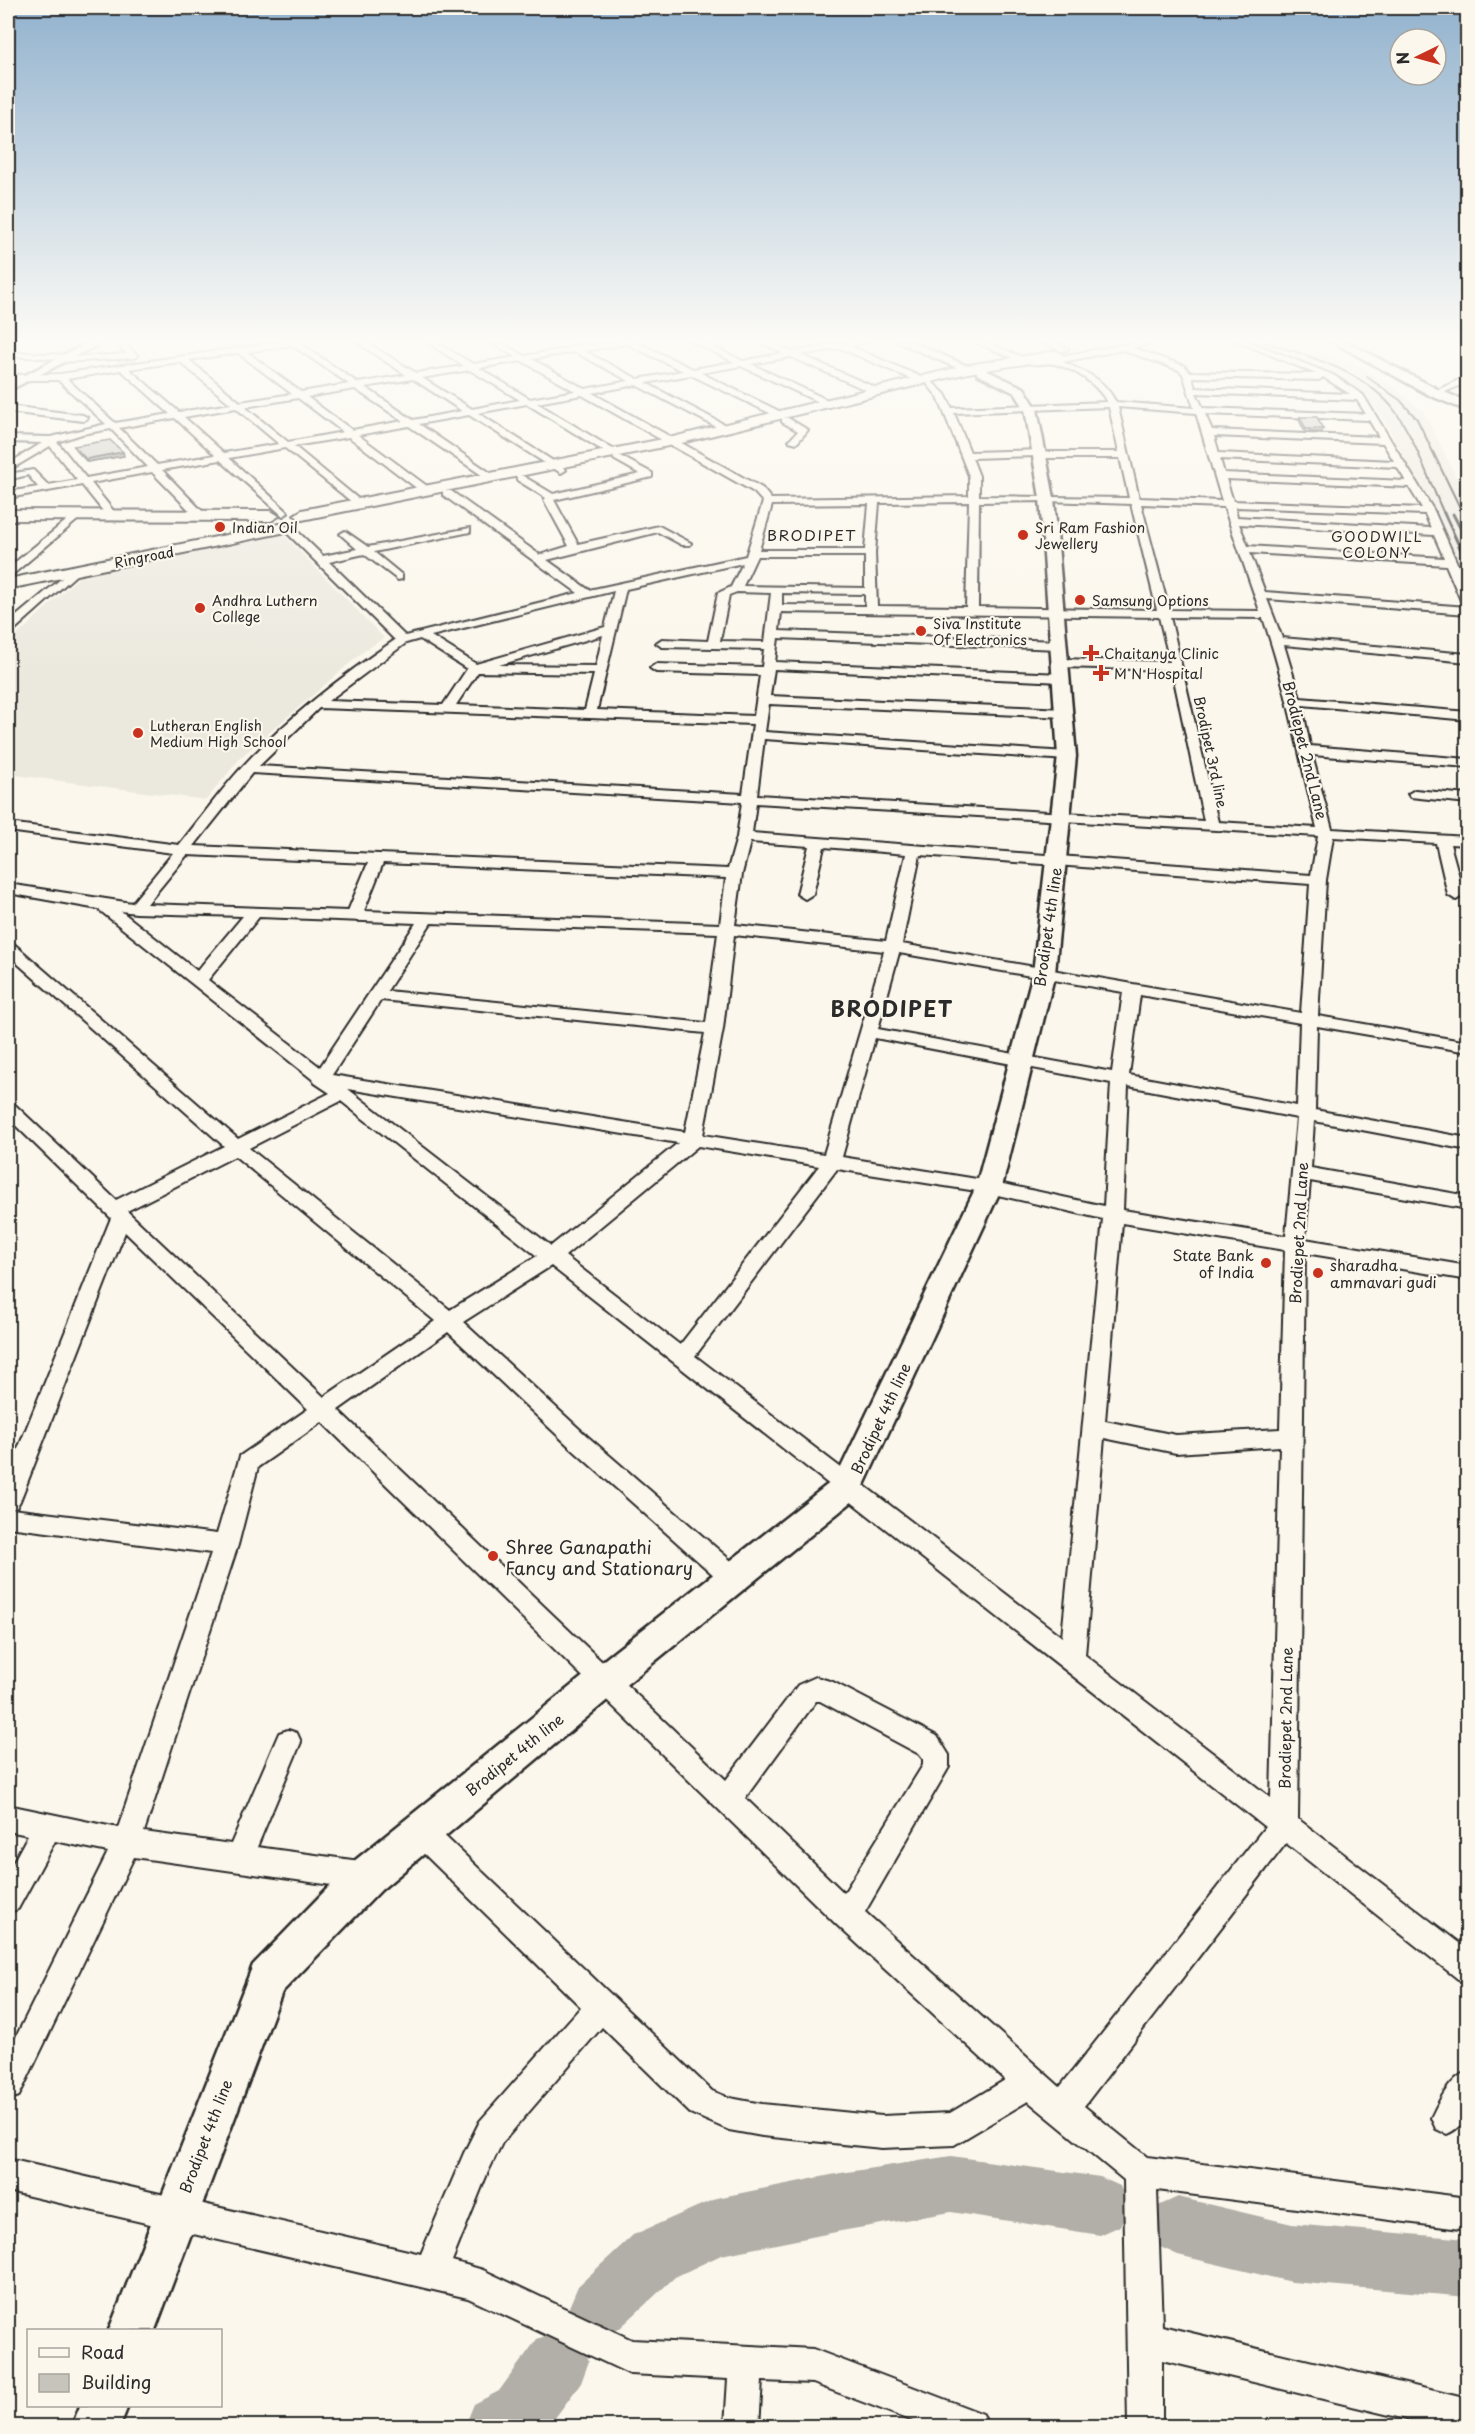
<svg xmlns="http://www.w3.org/2000/svg" width="1475" height="2434" viewBox="0 0 1475 2434" font-family="'Playpen Sans',sans-serif">
<rect width="100%" height="100%" fill="#fbf7ec"/>
<filter id="ink" filterUnits="userSpaceOnUse"><feTurbulence type="fractalNoise" baseFrequency=".0167" numOctaves="2"/><feDisplacementMap in="SourceGraphic" scale="12" xChannelSelector="R" yChannelSelector="G"/><feConvolveMatrix kernelMatrix="1 2 1 2 8 2 1 2 1" color-interpolation-filters="sRGB"/></filter>
<g filter="url(#ink)">
<g fill="#ebe8de">
<path d="M1251,341H1293L1353,363L1385,381L1424,412L1467,499V585L1420,486L1382,417L1365,396L1339,377Z"/>
<path d="M280,531L384,638L364,651L241,757L206,800L8,774V644L79,577Z"/>
</g>
<g fill="none" stroke-linecap="round" stroke-linejoin="round">
<g fill="#b1afa7" fill-rule="evenodd">
<path d="M951,2156L1100,2177L1120,2186L1129,2206L1120,2226L1100,2235L951,2212L841,2231L721,2255L675,2277L620,2328L599,2337L578,2328L569,2307L578,2286L633,2235L717,2198L841,2173Z"/>
<path d="M1178,2197L1292,2224L1468,2239V2297L1292,2282L1178,2255L1158,2246L1149,2226L1158,2206Z"/>
<path d="M559,2331L581,2339L589,2361L581,2383L549,2426H465L474,2404L499,2391L537,2339Z"/>
</g>
<defs>
<g id="street">
<path d="M114,341H122L138,356L134,358L61,362L58,359L8,356V352L68,355L72,357L127,354Z"/>
<path d="M287,341H306L301,344L358,383L406,375L355,341H364L416,373L464,366L425,341H434L473,364L516,357L489,341H498L525,356L569,348L573,346L634,341L693,369L734,362L691,341H701L743,361L783,353L757,341H767L793,352L840,343L870,341L850,346L926,379V383H920L840,348L801,355L879,389V393H873L791,357L751,364L832,402V406L829,407L741,366L701,373L783,413L785,415L780,418L691,375L646,383L727,426L729,428L724,431L636,385L592,393L762,488L771,499L969,496V476L938,397L927,384L931,381L945,394L952,408L1107,402C1096,383 1075,369 1054,364C1044,362 1034,367 1026,362L1146,341H1161L1132,348L1185,366L1189,372L1316,374L1237,341H1248L1333,375L1363,395L1434,511L1468,588V606L1462,603L1446,565L1250,553L1265,592L1468,607V614L1267,599L1282,638L1468,654V662L1284,645L1300,698L1468,712V720L1302,705L1310,746L1468,759V767L1312,755L1332,829L1468,837V845L1450,844L1464,895L1456,900L1448,895L1436,843L1333,837L1326,880L1318,1016L1468,1042V1052L1317,1026L1315,1110L1468,1138V1150L1314,1121L1311,1168L1468,1196V1209L1310,1181L1305,1239L1468,1266V1280L1305,1253L1298,1819L1468,1950V1983L1458,1979L1286,1843L1084,2106L1147,2157L1468,2198V2230L1157,2190L1162,2326L1468,2399V2426H1435L1162,2360V2426H1128L1124,2180L1028,2101L954,2145L882,2148L762,2136L729,2130L690,2113L602,2027L502,2143L487,2174L452,2261L483,2270L632,2340L813,2349L983,2414L988,2426H926L813,2383L762,2381L759,2426H725L728,2379L630,2374L468,2298L8,2191V2159L421,2254L464,2153L480,2121L581,2007L410,1840L406,1831L410,1822L420,1818L430,1822L712,2091L730,2098L762,2104L882,2116L950,2113L1005,2080L837,1925L322,1422L258,1467L238,1545L144,1832L231,1844L279,1733L288,1730L297,1733L301,1742L257,1847L367,1862L377,1866L381,1876L377,1886L367,1890L134,1857L19,2096L8,2100V2053L108,1852L55,1841L18,1909L8,1913V1872L28,1835L8,1831V1805L118,1828L211,1553L8,1527V1474L111,1218L8,1118V1102L14,1104L116,1200L224,1146L8,955V942L14,944L238,1139L330,1093L315,1083L312,1079L98,909L8,893V884L132,903L173,853L8,831V823L179,845C200,819 220,791 243,766C288,718 340,677 395,640L284,530V526H292L323,556L357,549L340,534L345,531L368,547L470,528V532L374,552L402,575V579L398,580L364,554L329,562L405,636L578,593L443,495V491H451L540,555L569,546L544,500L546,498L517,480V476H523L553,494L640,474L615,460L613,458L618,455L652,473V477L554,500L578,544L659,526L691,543L690,545H682L658,532L547,560L589,590L746,556L763,502L754,492L582,395L537,403L616,451V455H610L527,404L478,413L564,468L566,470L561,473L469,415L419,424L495,476V480H489L409,426L358,435L431,489V493H423L349,437L294,446L362,502V506L358,507L285,448L229,458L287,511L288,513L283,516L220,460L162,470L203,512L204,514L199,517L195,516L152,472L91,483L116,514L111,517L107,516L82,485L8,498V492L38,487L28,475L8,480V474L33,470L48,485L77,480L50,446L8,471V464L42,443L8,442V436L51,437L106,424L58,380H8V375L60,374ZM627,344L683,371L638,379L584,351ZM292,345L349,384L301,392L247,352ZM1122,350L1179,370L1183,374L1194,408L1116,402C1101,376 1088,374 1063,362ZM575,352L629,381L585,389L532,359ZM238,353L292,394L240,402L189,360ZM522,361L575,391L530,399L479,368ZM180,362L231,404L179,412L129,369ZM121,370L170,414L115,423L67,379ZM470,370L520,400L472,409L422,378ZM1192,377L1319,380L1323,377L1350,394L1195,388ZM413,379L462,411L413,420L365,387ZM355,389L403,421L352,430L307,397ZM1196,393L1357,400L1366,414L1203,408ZM298,398L343,432L288,442L245,407ZM1109,407L1119,452H1045L1041,450L970,452L954,413ZM1118,407L1196,413L1222,501L1139,498ZM236,408L279,444L224,453L184,417ZM1205,414L1369,420L1379,437L1212,430ZM175,418L215,455L157,465L119,428ZM111,429L148,467L86,478L57,442L82,434ZM1214,436L1383,443L1394,461L1219,453ZM1037,456L1041,458H1120L1129,498L979,496V476L972,458ZM1220,459L1397,467L1406,481L1224,473ZM1226,479L1409,487L1422,508L1233,501ZM1047,501L1131,504L1157,610L978,607L979,502ZM969,502L966,607L877,606L875,553L879,503ZM869,504L865,550H759L772,505ZM1141,504L1224,507L1260,611L1169,610ZM1235,507L1425,514L1431,528L1237,517ZM1239,524L1434,535L1444,558L1248,546ZM757,556H865V588L743,586ZM743,563L731,587L718,593L708,641L662,639L656,643L662,647L764,649L762,667L656,664L650,668L656,672L760,675L754,716L597,710L626,589ZM614,591L605,627L476,664L431,636ZM737,592L771,593L765,642L720,641L729,595ZM782,593L865,594V606L782,605ZM781,612L1159,617L1170,662L1060,659L1054,663L1060,667L1172,670L1204,821L757,795L764,739L1067,760L1074,756L1067,752L765,732L769,704L1065,717L1071,713L1065,709L770,696L774,669L1062,682L1068,678L1062,674L775,662L778,638L1059,649L1065,645L1059,641L779,631ZM1170,617L1263,618C1287,687 1299,758 1317,828L1218,822ZM603,635L596,666L499,665ZM420,639L467,669L443,705L328,701L406,643ZM478,672L594,674L585,710L456,705ZM319,708L753,724L743,794L259,766ZM252,773L742,802L737,837L728,869L194,846ZM756,803L1318,836L1311,875L752,833ZM750,842L809,846L797,894L805,899L813,894L824,847L906,854L886,941L735,925L742,874ZM187,855L368,863L348,911L147,904ZM920,855L1310,884L1301,1013L902,944ZM383,863L726,878L720,924L364,911ZM121,911L136,913L243,916L197,971ZM259,917L416,923L320,1067L208,980ZM431,923L718,933L706,1023L387,991ZM734,935L884,951L824,1154L703,1135L723,1029ZM899,953L1123,992L1112,1072L878,1029ZM1140,995L1300,1023L1297,1106L1129,1075ZM381,1000L705,1033L685,1132L332,1075ZM875,1038L1111,1083L1104,1206L989,1181L842,1157ZM1128,1086L1297,1118L1286,1236L1123,1210ZM348,1089L678,1143L551,1246ZM341,1101L537,1256L450,1310L249,1148ZM698,1146L819,1166L680,1345L565,1256ZM235,1156L435,1321L324,1397L127,1211ZM837,1169L989,1193L1103,1219L1062,1637L695,1356ZM1122,1223L1285,1250L1280,1429L1176,1435L1105,1421ZM125,1232L308,1409L240,1456L217,1534L12,1509L16,1508L20,1501ZM551,1266L1265,1827L1060,2087L865,1912L949,1767V1755L937,1736L833,1682L816,1677L798,1685L726,1780L338,1410L448,1332L571,1448L726,1586L735,1589L744,1586L747,1579L744,1572L587,1436L463,1322ZM1104,1438L1176,1453L1280,1446L1271,1798L1085,1655ZM816,1701H820L919,1754L923,1759V1765L844,1893L745,1798Z"/>
<path d="M972,341H983L1027,359L1020,361Z"/>
<path d="M1039,341H1050L1069,349L1062,351Z"/>
<path d="M1465,377H1468V382L1438,395L1431,393Z"/>
<path d="M8,406L83,415L88,418L83,421L8,412Z"/>
<path d="M782,418H788L808,430L797,443L789,441L798,431L782,422Z"/>
<path d="M77,512L81,513V517L12,575L8,576V568Z"/>
<path d="M74,568L80,571L78,573L12,632H8V623Z"/>
<path d="M1415,790L1468,795V803L1410,797L1408,794Z"/>
<path d="M1468,2071C1468,2096 1475,2122 1447,2134L1436,2129L1431,2118C1439,2101 1450,2078 1468,2071Z"/>
</g>
<g id="secondary">
<path d="M91,341H105L8,391V384Z"/>
<path d="M896,341H910L974,369L972,371H964Z"/>
<path d="M1331,341H1345L1439,390L1468,402V411L1431,396Z"/>
<path d="M981,368L1024,388L1037,409L1054,498L1076,756L1055,973L1002,1187L859,1496L617,1692L381,1890L282,1992L155,2330H109L253,1965L353,1862L591,1670L836,1478L976,1187L1033,973L1058,756L1040,498L1025,409L1015,393L977,374V370Z"/>
<path d="M80,2406H128L120,2426H72Z"/>
</g>
<g id="primary">
<path d="M1057,351L1063,355L1061,358L968,373L673,445L302,520L294,515L302,510L673,437L968,365Z"/>
<path d="M8,510L271,511L279,516L271,521L8,520Z"/>
<path d="M280,524L288,529L286,532L8,589V579Z"/>
</g>
</defs>
<use href="#street" stroke="#2b2b2b" stroke-width="4"/>
<use href="#secondary" stroke="#2b2b2b" stroke-width="5"/>
<use href="#primary" stroke="#2b2b2b" stroke-width="4"/>
<use href="#street" fill="#fbf7ec" fill-rule="evenodd"/>
<use href="#secondary" fill="#fbf7ec" fill-rule="evenodd"/>
<use href="#primary" fill="#fbf7ec" fill-rule="evenodd"/>
<g stroke="#2b2b2b" stroke-width="2">
<path d="M1262,341C1306,355 1361,370 1392,407C1414,435 1429,481 1444,514"/>
<path d="M1367,377L1400,400L1417,419L1463,514"/>
</g>
<g stroke="#2b2b2b" stroke-width="3">
<path d="M1444,513L1468,565"/>
<path d="M1463,513L1467,522"/>
<path d="M1453,514L1468,543"/>
</g>
</g>
<g fill="#aba9a2" stroke="#2b2b2b" stroke-width="1.5">
<path d="M1300,417L1323,429L1322,432H1305L1299,420Z"/>
<path d="M74,446L124,456L87,462L75,449Z"/>
</g>
<path fill="#8b8984" stroke="#2b2b2b" stroke-width="1.5" d="M123,452L124,456L87,462L86,459Z"/>
<g fill="#c7c4bc" stroke="#2b2b2b" stroke-width="1.5">
<path d="M1300,417H1317L1323,429H1306Z"/>
<path d="M110,440L123,452L86,459L74,446Z"/>
</g>
</g>
<linearGradient id="sky" x2="0" y2="1"><stop stop-color="#92b2ce"/><stop offset="0.5" stop-color="#fdfbf6"/><stop offset="1" stop-color="#fdfbf6" stop-opacity="0"/></linearGradient>
<rect width="1475" height="682" fill="url(#sky)"/>
<g fill="#c8321e" stroke="#fbf7ec" stroke-width="2">
<circle cx="220" cy="527" r="6"/>
<circle cx="1023" cy="535" r="6"/>
<circle cx="1080" cy="600" r="6"/>
<circle cx="200" cy="608" r="6"/>
<circle cx="921" cy="631" r="6"/>
<path d="M1088 644h6v6h6v6h-6v6h-6v-6h-6v-6h6z"/>
<path d="M1098 664h6v6h6v6h-6v6h-6v-6h-6v-6h6z"/>
<circle cx="138" cy="733" r="6"/>
<circle cx="1266" cy="1263" r="6"/>
<circle cx="1318" cy="1273" r="6"/>
<circle cx="493" cy="1556" r="6"/>
</g>
<g text-anchor="middle" dominant-baseline="central" stroke-width="4.5" stroke-linejoin="round" paint-order="stroke">
<g font-size="14" fill="#2b2b2b" stroke="#fbf7ec" text-anchor="start">
<text x="232" y="527">Indian Oil</text>
<text x="1035" y="527">Sri Ram Fashion<tspan x="1035" dy="16">Jewellery</tspan></text>
<text x="212" y="600">Andhra Luthern<tspan x="212" dy="16">College</tspan></text>
<text x="1092" y="600">Samsung Options</text>
<text x="933" y="623">Siva Institute<tspan x="933" dy="16">Of Electronics</tspan></text>
<text x="1104" y="653">Chaitanya Clinic</text>
<text x="1114" y="673">M N Hospital</text>
<text x="150" y="725">Lutheran English<tspan x="150" dy="16">Medium High School</tspan></text>
</g>
<g font-size="14" letter-spacing="1.5" fill="#2b2b2b" stroke="#fbf7ec">
<text x="1377" y="536">GOODWILL<tspan x="1377" dy="16">COLONY</tspan></text>
</g>
<g font-size="14" fill="#2b2b2b" stroke="#fbf7ec">
<text transform="translate(144 557) rotate(-11)">Ringroad</text>
<text transform="translate(1211 752) rotate(78)">Brodipet 3rd line</text>
</g>
<g font-size="15" letter-spacing="1.5" fill="#2b2b2b" stroke="#fbf7ec">
<text x="812" y="534">BRODIPET</text>
</g>
<g font-size="15" fill="#2b2b2b" stroke="#fbf7ec">
<text transform="translate(1306 750) rotate(76)">Brodiepet 2nd Lane</text>
<text transform="translate(1047 927) rotate(-82)">Brodipet 4th line</text>
<text transform="translate(1298 1233) rotate(-87)">Brodiepet 2nd Lane</text>
<text transform="translate(880 1418) rotate(-65)">Brodipet 4th line</text>
<text transform="translate(1285 1718) rotate(-89)">Brodiepet 2nd Lane</text>
<text transform="translate(514 1754) rotate(-39)">Brodipet 4th line</text>
<text transform="translate(205 2136) rotate(-69)">Brodipet 4th line</text>
</g>
<g font-size="15" fill="#2b2b2b" stroke="#fbf7ec" text-anchor="end">
<text x="1254" y="1254">State Bank<tspan x="1254" dy="17">of India</tspan></text>
<text x="1330" y="1264" text-anchor="start">sharadha<tspan x="1330" dy="17">ammavari gudi</tspan></text>
</g>
<g font-size="18" fill="#2b2b2b" stroke="#fbf7ec" text-anchor="start">
<text x="505" y="1546">Shree Ganapathi<tspan x="505" dy="21">Fancy and Stationary</tspan></text>
</g>
<g font-size="21" font-weight="bold" letter-spacing="1.5" fill="#2b2b2b" stroke="#fbf7ec">
<text x="892" y="1008">BRODIPET</text>
</g>
</g>
<rect width="1475" height="2434" fill="none" stroke="#fbf7ec" stroke-width="30"/>
<rect x="15" y="15" width="1445" height="2404" fill="none" stroke="#2b2b2b" stroke-width="2" filter="url(#ink)"/>
<rect x="27" y="2329" width="195" height="78" fill="#fbf7ec" stroke="#a8a59f" stroke-width="1.5"/>
<rect x="39" y="2348" width="30" height="9" fill="#fbf7ec" stroke="#a8a59f" stroke-width="1.5"/>
<text x="81" y="2359" font-size="18" fill="#2b2b2b">Road</text>
<rect x="39" y="2374" width="30" height="18" fill="#c7c4bc" stroke="#a8a59f" stroke-width="1.5"/>
<text x="81" y="2389" font-size="18" fill="#2b2b2b">Building</text>
<g transform="translate(1418 57) rotate(265)"><circle r="28" fill="#fbf7ec" stroke="#a8a59f" stroke-width="1.5"/>
<path d="M0-4.5L10 22L0 15L-10 22Z" fill="#c8321e"/>
<text y="-9" font-size="16" font-weight="bold" text-anchor="middle" fill="#2b2b2b">N</text>
</g>
</svg>
